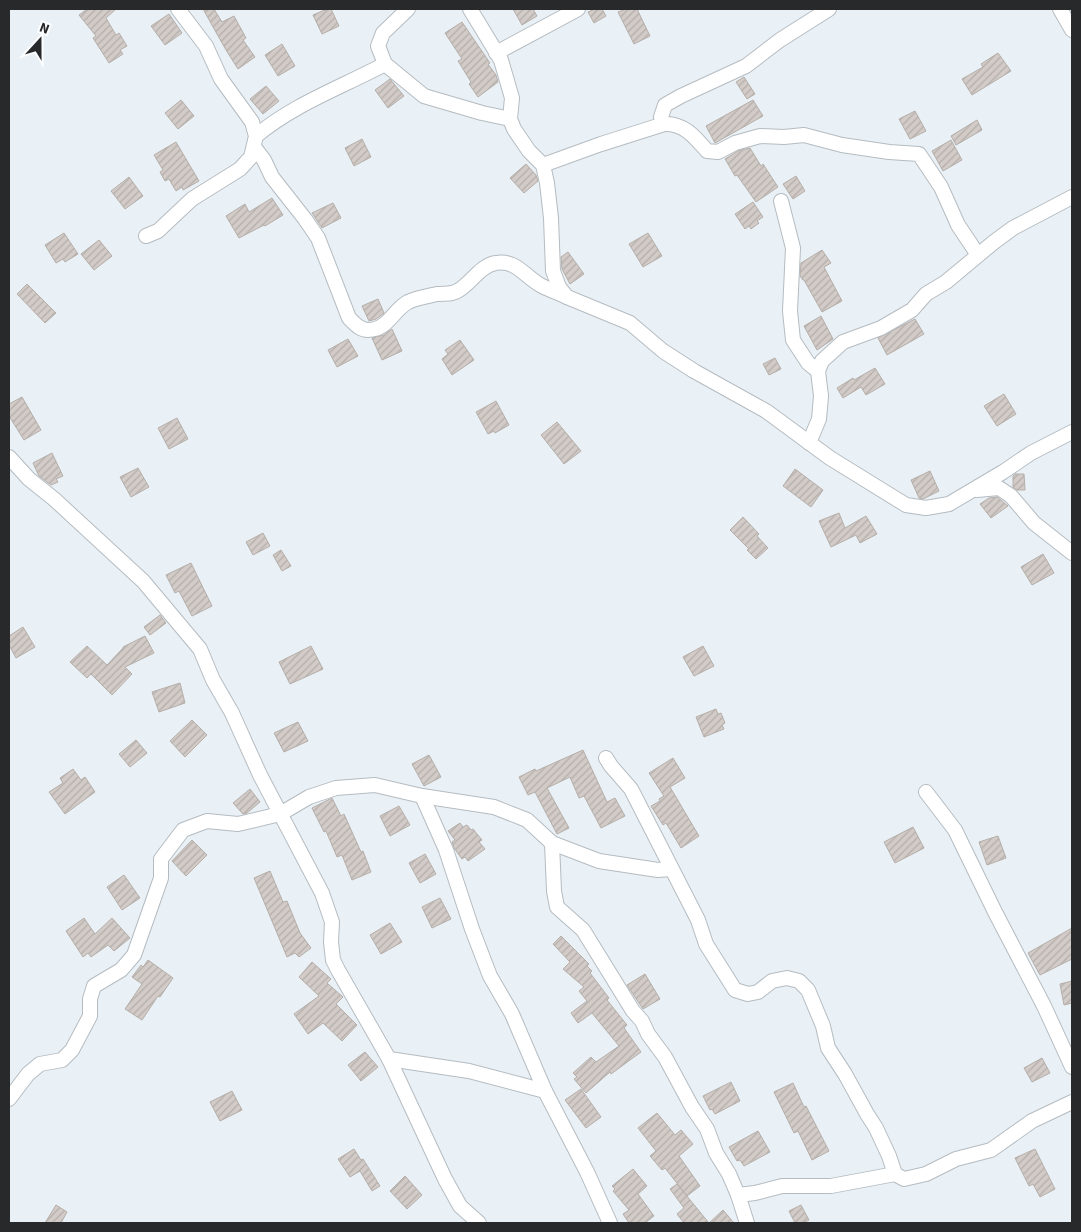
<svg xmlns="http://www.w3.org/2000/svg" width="1081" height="1232" viewBox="0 0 1081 1232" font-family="'Source Sans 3',sans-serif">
<defs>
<pattern id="building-hatch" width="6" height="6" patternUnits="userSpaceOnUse" patternTransform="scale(1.25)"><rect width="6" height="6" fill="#d2cbc7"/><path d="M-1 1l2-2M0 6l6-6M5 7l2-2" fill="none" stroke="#b4aeab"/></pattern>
</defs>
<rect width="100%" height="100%" fill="#eaf1f6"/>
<g fill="url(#building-hatch)" stroke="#b5aea9">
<path d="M87,9H116L106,18L116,35L119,33L127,46L120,50L123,54L109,63L93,38L96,36L79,15Z"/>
<path d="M203,9H214L222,22L234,16L246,38L243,40L255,57L238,69L226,50Z"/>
<path d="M327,9H331L339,26L322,34L313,15Z"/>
<path d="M513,9H533L537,16L522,25Z"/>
<path d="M595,9H602L606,16L594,23L588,12Z"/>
<path d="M626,9H637L650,36L634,44L618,12Z"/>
<path d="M169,14L182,33L165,45L151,26Z"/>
<path d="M462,22L490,63L488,64L496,75L498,82L478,97L469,84L471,82L458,61L462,59L445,33Z"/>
<path d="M282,44L295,66L278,76L265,55Z"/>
<path d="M998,53L1011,71L972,95L962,79L983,67L981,64Z"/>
<path d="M744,77L755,94L747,99L736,82Z"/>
<path d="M390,79L404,96L388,108L375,90Z"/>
<path d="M266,86L279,101L263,114L250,99Z"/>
<path d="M181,100L194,116L178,129L165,113Z"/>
<path d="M753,100L763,116L715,143L706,126Z"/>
<path d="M915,111L926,131L910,139L899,119Z"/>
<path d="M977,120L982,130L956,145L951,136Z"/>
<path d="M362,139L371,157L354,166L345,148Z"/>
<path d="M951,140L962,160L943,171L932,151Z"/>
<path d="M176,142L199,181L183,190L182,187L176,191L169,179L165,181L160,172L163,170L154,155Z"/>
<path d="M750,148L761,166L763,164L778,187L756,202L737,175L735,176L725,159L738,151Z"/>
<path d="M526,164L536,175L538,181L524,193L510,178Z"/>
<path d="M796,176L805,191L793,199L783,184Z"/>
<path d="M129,177L143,196L125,209L111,191Z"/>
<path d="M272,198L283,215L265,226L264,225L239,238L226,216L245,204L249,212Z"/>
<path d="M753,202L763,217L757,221L759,223L751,229L749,226L745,229L735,214Z"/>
<path d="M333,203L341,218L322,228L312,213Z"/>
<path d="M64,233L78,254L65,262L63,259L56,263L45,245Z"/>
<path d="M648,233L662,256L643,267L629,244Z"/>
<path d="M99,240L112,256L94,270L81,254Z"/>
<path d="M822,250L831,263L824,267L842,301L822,312L804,280H803L800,276L801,263Z"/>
<path d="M568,252L584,274L570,284L562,269L561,257Z"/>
<path d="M27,284L56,313L45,323L17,294Z"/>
<path d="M378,299L384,313L376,319L369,321L362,306Z"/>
<path d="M821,316L833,339L817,350L804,326Z"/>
<path d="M915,319L924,334L887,355L878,338Z"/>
<path d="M392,329L402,351L382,360L372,338L384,335Z"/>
<path d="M348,339L358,356L337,367L328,350Z"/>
<path d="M460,340L474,360L452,375L442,359L448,354L445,350Z"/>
<path d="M775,358L781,369L769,375L763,364Z"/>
<path d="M875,368L885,384L866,395L861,387L843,398L837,388L853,378L854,380Z"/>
<path d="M1004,394L1016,414L997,426L984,406Z"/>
<path d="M22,397L41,430L24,440L9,416V404Z"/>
<path d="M496,401L509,425L495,433L494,431L488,434L476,412Z"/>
<path d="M177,418L188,439L169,449L158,428Z"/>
<path d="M557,422L581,451L564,464L541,435Z"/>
<path d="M52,453L63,476L56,479L58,482L51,485L39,476L33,463Z"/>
<path d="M138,468L149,487L131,497L120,477Z"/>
<path d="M795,469L823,490L811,507L783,486Z"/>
<path d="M930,471L939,491L923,499L919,498L911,480Z"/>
<path d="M1015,474H1024L1025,490H1017L1013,487V476Z"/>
<path d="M997,497L1008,506L991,518L980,504L989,498Z"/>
<path d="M839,513L845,528L866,516L877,534L860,543L856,535L831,547L819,521Z"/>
<path d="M743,517L759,534L757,536L768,548L756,559L747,550L749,549L730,530Z"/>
<path d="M263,533L270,546L253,555L246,542Z"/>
<path d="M281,550L291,566L282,571L273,555Z"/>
<path d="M1043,554L1054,573L1032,585L1021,567Z"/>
<path d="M191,563L212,606L192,616L179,591L175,593L166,575Z"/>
<path d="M160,615L166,623L150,635L144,627Z"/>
<path d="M23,627L35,647L16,658L9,645V636Z"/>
<path d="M145,636L154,653L125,667L132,674L112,695L91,674L87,678L70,662L87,646L107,665L123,648V647Z"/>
<path d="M311,646L323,669L290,684L279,662Z"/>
<path d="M703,646L714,666L694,676L683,657Z"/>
<path d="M180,683L185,703L159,712L152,692Z"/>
<path d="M716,709L718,714L721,713L725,723L722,725L724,729L704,737L696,717Z"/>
<path d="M192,720L207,735L185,757L170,741Z"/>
<path d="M298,722L308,741L284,752L274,733Z"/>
<path d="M136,740L147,753L130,767L119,754Z"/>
<path d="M583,750L607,802L615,798L625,816L601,828L584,796L579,798L570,777L547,788L569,828L557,834L535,792L528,795L519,777L535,769L536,771Z"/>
<path d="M429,755L441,777L424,786L412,764Z"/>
<path d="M673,758L685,778L670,787L699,836L681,848L666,823L663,825L651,806L660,801L659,799L664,796L649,773Z"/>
<path d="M73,769L81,780L85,777L95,792L65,814L49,792L63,783L60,778Z"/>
<path d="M250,789L260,802L247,813L243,814L233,803Z"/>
<path d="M332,798L341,816L344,814L361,852L363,851L371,872L352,880L342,855L337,857L326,831L324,832L312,808Z"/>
<path d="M399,806L410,825L390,836L380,816Z"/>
<path d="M460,823L463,827L467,825L471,830L473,829L482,840L479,842L485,849L468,861L465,857L462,859L454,848L452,842L455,840L448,831Z"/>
<path d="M913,827L924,848L895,863L884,842Z"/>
<path d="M998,836L1006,858L987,865L979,842Z"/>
<path d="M192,840L207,855L186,876L172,861Z"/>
<path d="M425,854L436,874L420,883L409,863Z"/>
<path d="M270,871L283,902L287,901L300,933L311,948L299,957L295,953L287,957L254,878Z"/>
<path d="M124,875L140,898L122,910L107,887Z"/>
<path d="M440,898L451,919L432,928L422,907Z"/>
<path d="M84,918L95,934L112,918L130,938L114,951L108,945L91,957L88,953L83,957L66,931Z"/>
<path d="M390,923L402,942L381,954L370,935Z"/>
<path d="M1072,928V959L1040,975L1028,953Z"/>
<path d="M561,936L589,964L587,966L592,971L590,973L609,998L607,1000L627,1025L624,1028L641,1052L611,1074L610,1072L586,1093L574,1079L577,1077L573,1073L591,1057L596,1062L619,1046L592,1013L578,1023L571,1013L587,1001L579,991L584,987L563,969L570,962L553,944Z"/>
<path d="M148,960L173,978L160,997L158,996L142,1020L125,1009L142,984L132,977L141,965L143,967Z"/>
<path d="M312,962L331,979L327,983L343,997L336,1004L357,1025L342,1041L323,1023L308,1034L294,1014L319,996L299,977Z"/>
<path d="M645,974L660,999L643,1009L627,985Z"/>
<path d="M1072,981V1003L1064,1005L1060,984Z"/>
<path d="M365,1052L378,1067L361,1081L348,1065Z"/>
<path d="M1042,1058L1050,1073L1032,1082L1024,1068Z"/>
<path d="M731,1082L740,1101L715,1114L712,1109L710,1110L703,1096Z"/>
<path d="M793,1083L804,1107L806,1106L829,1151L812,1160L798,1131L794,1133L774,1092Z"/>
<path d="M581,1089L601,1117L586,1128L565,1100Z"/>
<path d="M232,1091L242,1110L220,1121L210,1102Z"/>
<path d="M657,1113L675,1135L681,1130L693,1144L679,1156L700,1186L687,1196L665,1168L662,1170L650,1156L656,1151L638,1128Z"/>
<path d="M758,1131L770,1152L744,1166L740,1160L737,1161L729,1147Z"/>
<path d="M354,1149L361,1160L363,1159L380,1186L372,1191L360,1171L350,1177L338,1159Z"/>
<path d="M1035,1149L1055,1189L1040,1197L1033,1184L1029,1186L1015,1158Z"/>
<path d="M633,1169L647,1186L638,1194L654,1216L645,1223H629L623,1214L629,1210L613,1191L615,1189L612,1186Z"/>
<path d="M405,1176L422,1195L407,1209L390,1191Z"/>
<path d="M677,1184L709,1223L723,1210L734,1223H684L677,1214L684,1208L670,1189Z"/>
<path d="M56,1205L67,1212L61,1223H45Z"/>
<path d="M801,1205L809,1220L803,1223H795L789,1211Z"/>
</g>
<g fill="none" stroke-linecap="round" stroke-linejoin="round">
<defs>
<g id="street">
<path d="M408,9L383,33L378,46L385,64L424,96L482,113L510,119"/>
<path d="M470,9L501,60L512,98L510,119L514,129L529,151L543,165L547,183L551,218L553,271L559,287L567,297L630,323L663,351L694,371L766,411L830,458L906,505L926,508L949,504L1003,472L1031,453L1072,432"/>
<path d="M1060,9L1072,30"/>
<path d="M496,53L578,9"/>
<path d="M664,124L661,117L665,105L681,96L746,66L780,40L829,9"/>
<path d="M256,136C294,104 342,87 385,64"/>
<path d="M254,147L264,160L272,177L305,219L318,238L349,318C355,324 360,330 368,330C388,330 393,310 408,302C416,298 428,296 437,294C446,293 452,295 459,290C471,283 481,265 496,263C516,259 526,278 542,286C550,290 559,293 567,297"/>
<path d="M543,165L601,144L664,124C684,123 695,137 707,151L718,152L735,143L760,136L784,137L804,135L842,145L889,152L919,154L941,187L958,225L978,255"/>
<path d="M781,201L793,248L790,311L793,340L808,363L818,371"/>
<path d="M146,236L158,231L192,199L240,169L251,157L256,136L252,122L221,79L206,46L178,9"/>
<path d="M809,443L819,419L821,396L818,371L822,361L843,342L881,328L912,310L926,294L946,282L994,242L1013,228L1072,197"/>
<path d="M9,457L29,479L54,499L143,581L200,649L213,680L232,713L260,775L322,893L332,922L331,942L333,960L338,970L389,1059L445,1179L460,1206L479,1223"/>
<path d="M977,490L999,488L1011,496L1034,523L1072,553"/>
<path d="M606,758L611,766L631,789L698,920L706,944L735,990L748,994L758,992L772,981L787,978L799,981L808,990L823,1026L828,1048L845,1074L867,1114L876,1128L889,1156L895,1174L904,1179L926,1174L956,1159L991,1150L1032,1121L1072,1102"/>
<path d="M926,792L955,830L995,912L1044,1006L1072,1067"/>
<path d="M422,796L446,850L472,929L490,976L512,1014L545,1091L587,1172L610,1223"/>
<path d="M552,843L554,891L557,907L583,930L633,1011L642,1021L648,1034L665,1057L692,1107L707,1129L716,1153L729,1174L738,1195L747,1223"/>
<path d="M389,1059L469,1071L545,1091"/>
<path d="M9,1099L28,1074L40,1064L62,1060L72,1050L90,1016V999L94,986L121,970L134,955L161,878V859L183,830L207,821L238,824L280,814L309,797L336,788L375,785L422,796L494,807L527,820L552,843L599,861L658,870L671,869"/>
<path d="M738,1195L755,1193L782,1186H831L895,1174"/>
</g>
</defs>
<use href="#street" stroke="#b5bcc1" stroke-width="16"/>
<use href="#street" stroke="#fff" stroke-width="14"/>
</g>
<rect width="1081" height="1232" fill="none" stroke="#27292b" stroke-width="20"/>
<g transform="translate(40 40) rotate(21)" stroke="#fcfeff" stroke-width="4" paint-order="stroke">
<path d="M0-4L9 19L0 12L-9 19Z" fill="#27292b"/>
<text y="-8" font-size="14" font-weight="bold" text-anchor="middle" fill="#27292b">N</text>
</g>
</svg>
